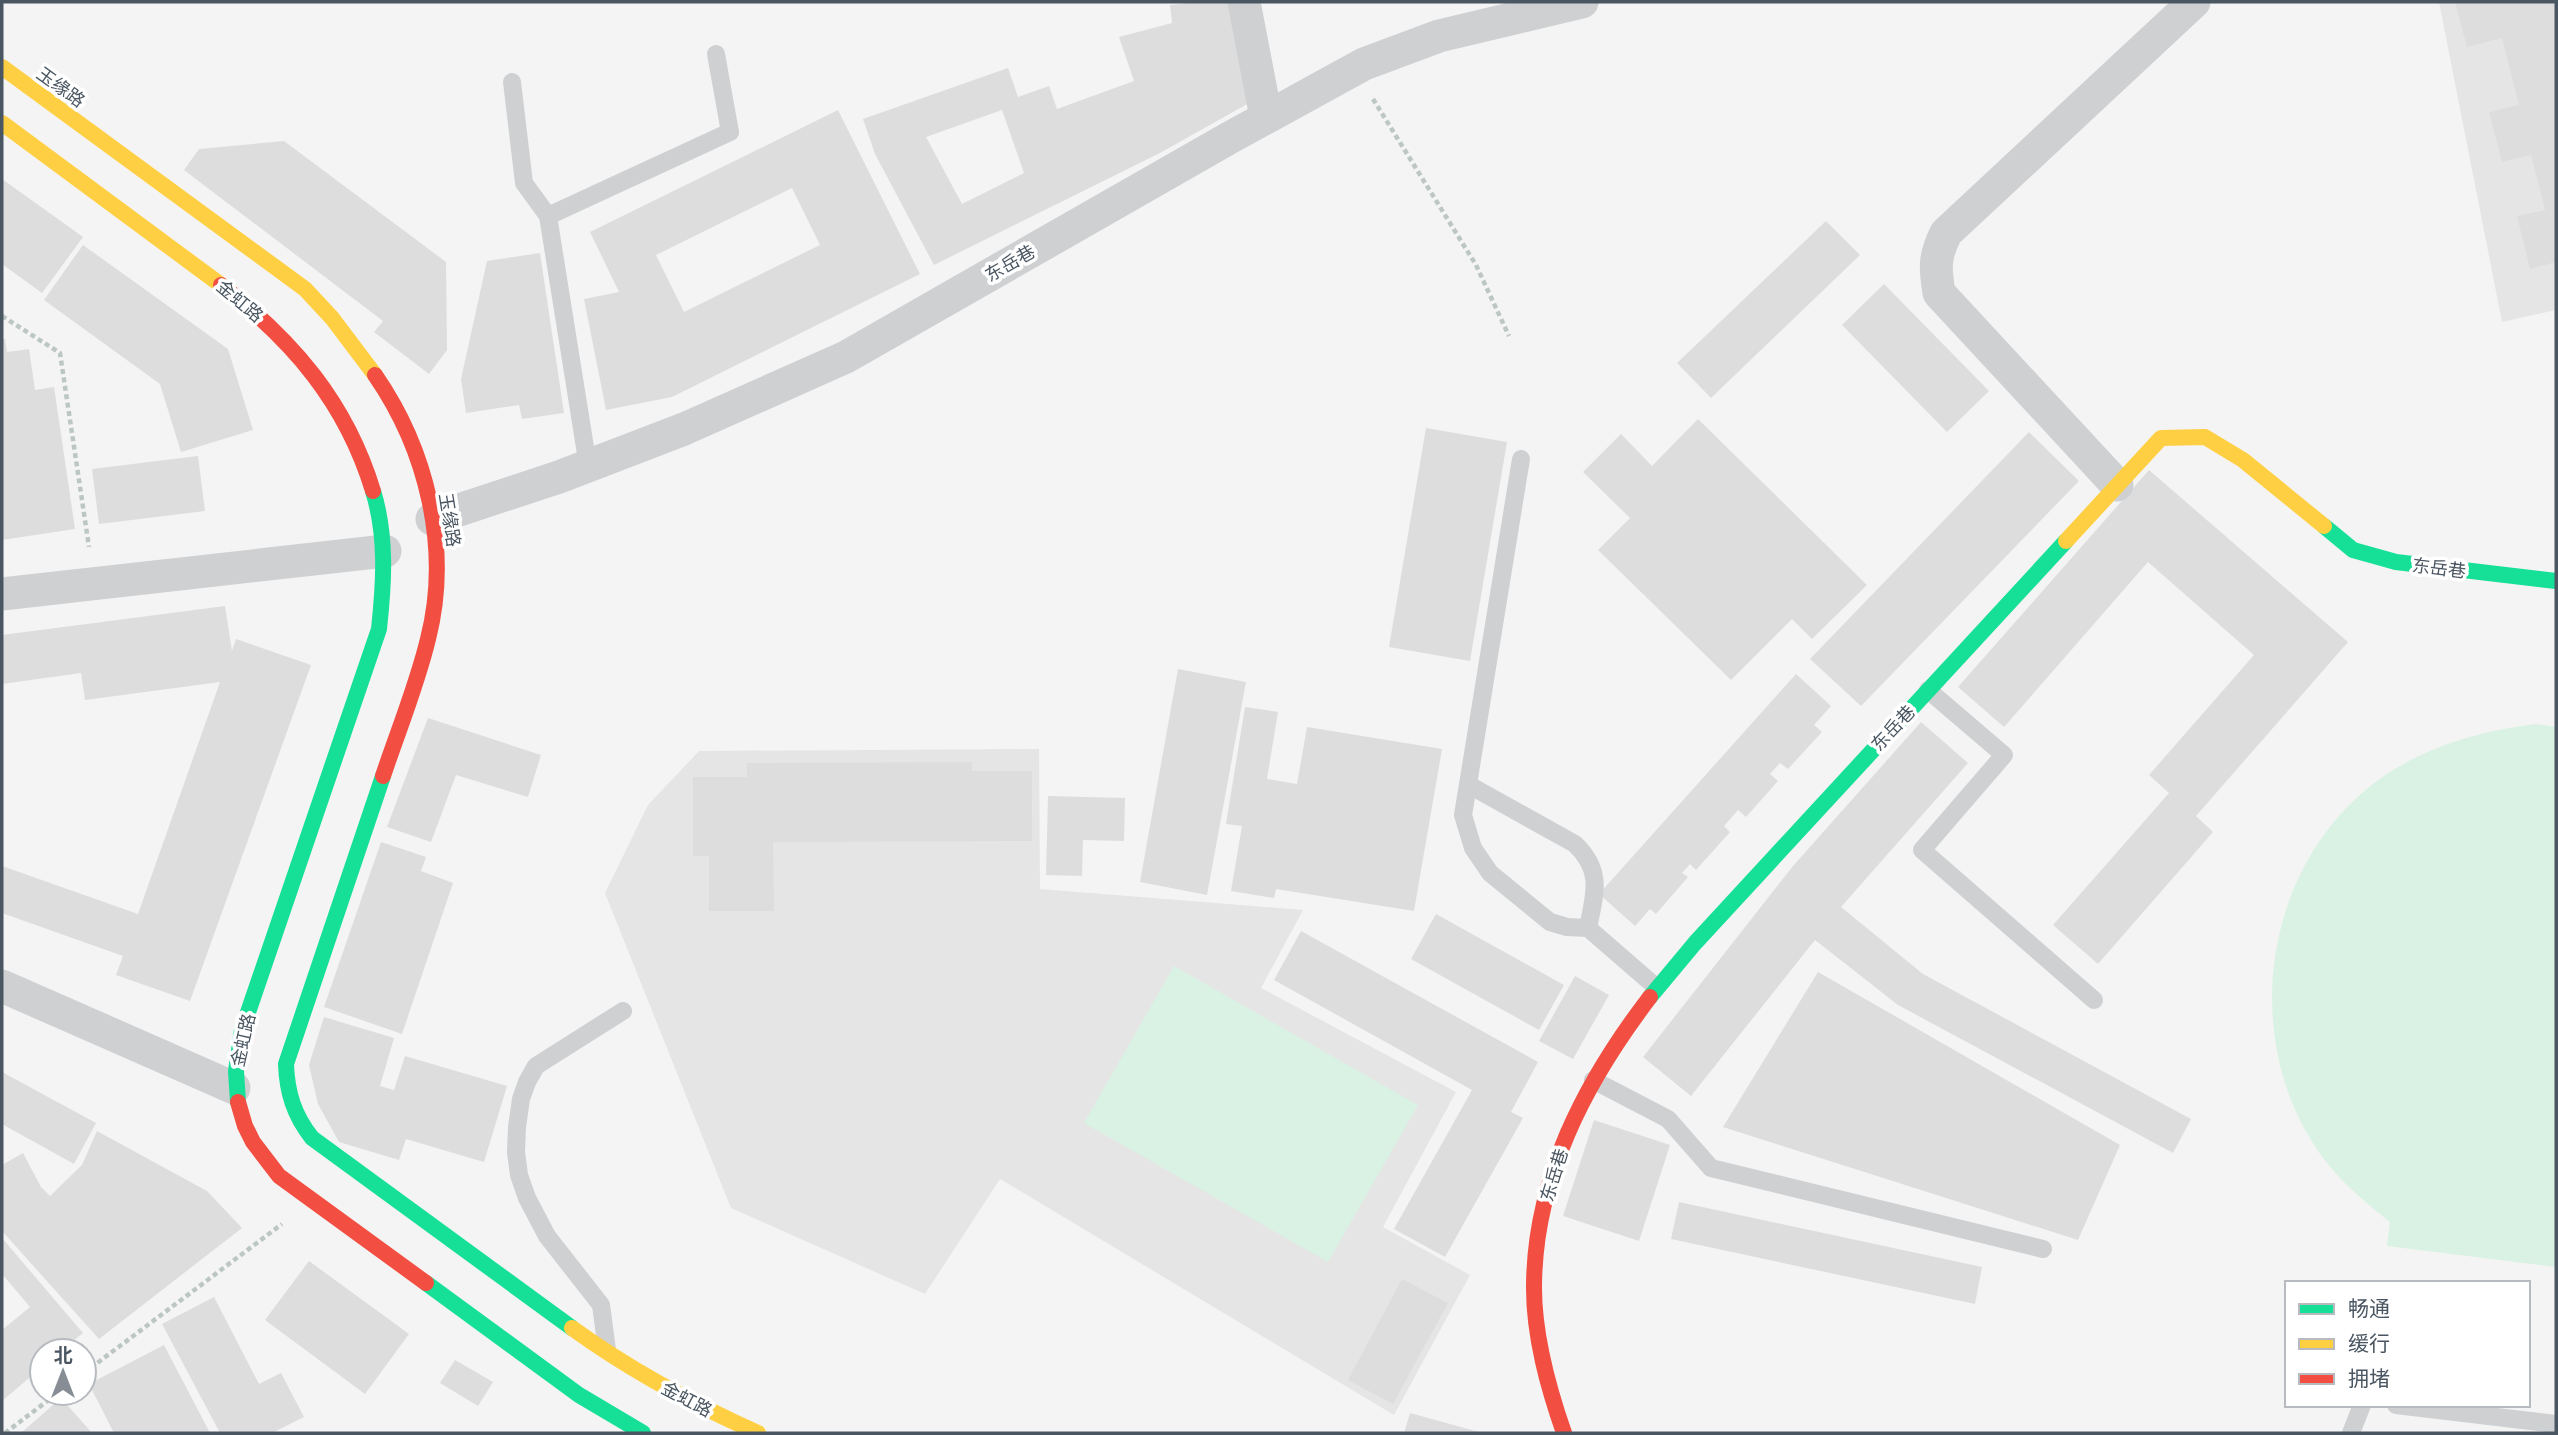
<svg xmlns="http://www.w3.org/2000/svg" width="2558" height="1435" viewBox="0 0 2558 1435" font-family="Poppins,'Noto Sans SC',sans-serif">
<rect width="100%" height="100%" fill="#f4f4f4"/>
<g fill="#e6e5e6">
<path d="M2439,2H2556V310L2502,322Z"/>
<path d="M1039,749L1040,889L1303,910L1261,988L1456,1092L1383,1227L1470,1275L1394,1415L1000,1179L925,1294L731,1208L605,893L648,805L699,751Z"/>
</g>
<g fill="#d9f2e3">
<path d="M2536,724L2556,727V1267L2387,1246L2390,1222C2370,1206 2349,1189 2332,1169C2234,1052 2259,859 2387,774C2433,744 2482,731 2536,724Z"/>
<path d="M1174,966L1418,1105L1328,1262L1084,1123Z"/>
</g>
<g fill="#ddddde" fill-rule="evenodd">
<path d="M1199,2H1237L1249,103L1160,153L934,265L875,154L863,119L1008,68L1018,97L1049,86L1057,109L1134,81L1119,37L1172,23L1170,5ZM1002,110L1024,173L962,204L926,137Z"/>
<path d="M2455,2H2556V262L2530,269L2517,216L2545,210L2531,155L2502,162L2489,112L2519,105L2502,38L2467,47Z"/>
<path d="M838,110L920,274L672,397L606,410L584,299L619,292L590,232ZM792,188L820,245L684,312L656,255Z"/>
<path d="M284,141L446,262L447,350L429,374L374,332L383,321L184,170L199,149Z"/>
<path d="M2,179L83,237L42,293L2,264Z"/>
<path d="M1826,221L1860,255L1711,398L1677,363Z"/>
<path d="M83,245L228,349L253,430L181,452L160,384L44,300Z"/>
<path d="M540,253L564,413L522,419L519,405L466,413L461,379L487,261Z"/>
<path d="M1884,284L1989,391L1947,432L1842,325Z"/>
<path d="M2,339H5L7,352L29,349L35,390L54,387L75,529L2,540Z"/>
<path d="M1698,419L1867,585L1812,639L1792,619L1731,680L1598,550L1630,518L1583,472L1621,434L1652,466Z"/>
<path d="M1426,428L1507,442L1470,661L1389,647Z"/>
<path d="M2029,432L2079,481L1861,706L1810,659Z"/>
<path d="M198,456L205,511L99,524L92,469Z"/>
<path d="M2149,470L2348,642L2196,816L2213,832L2098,964L2053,925L2169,793L2149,775L2254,655L2148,562L2004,727L1958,687Z"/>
<path d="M225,606L232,651L236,639L311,665L190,1001L116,975L123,956L2,913V866L138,914L220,682L85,700L81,673L2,684V635Z"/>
<path d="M1178,669L1246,682L1207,895L1140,882Z"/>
<path d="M1796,674L1831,706L1814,725L1822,732L1788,769L1780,763L1770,774L1778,781L1746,817L1738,810L1724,826L1730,832L1696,870L1690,864L1682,873L1688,877L1656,914L1650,909L1635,926L1599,894Z"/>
<path d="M1245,707L1278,712L1267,779L1297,784L1307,727L1442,749L1414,911L1276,889L1274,898L1231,891L1242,826L1226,824Z"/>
<path d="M428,718L541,755L528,797L456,775L431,842L387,827Z"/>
<path d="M1921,722L1968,763L1841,907L1923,974L2191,1119L2173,1153L1898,1005L1815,940L1691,1096L1643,1057L1793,866Z"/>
<path d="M972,762V771H1032V841L773,842L774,911H709V856H693V777H747V763Z"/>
<path d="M1048,796L1125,798L1124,841L1083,840L1082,876L1046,875Z"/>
<path d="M381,842L426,857L421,871L453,883L402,1034L324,1007Z"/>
<path d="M1436,914L1564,985L1539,1030L1411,959Z"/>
<path d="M1301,931L1538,1062L1511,1112L1523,1118L1445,1257L1394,1229L1472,1090L1274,980Z"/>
<path d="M1818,972L2120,1145L2078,1240L1723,1127Z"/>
<path d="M1575,976L1609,995L1573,1059L1539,1041Z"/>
<path d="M324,1017L394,1038L380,1086L394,1090L405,1056L507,1086L484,1162L406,1139L399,1160L339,1142L318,1104L309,1065Z"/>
<path d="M2,1072L96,1123L74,1164L2,1124Z"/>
<path d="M1594,1120L1670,1145L1639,1241L1563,1216Z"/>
<path d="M97,1131L207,1191L242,1228L99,1339L2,1231V1165L23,1153L41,1187L50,1196L82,1165Z"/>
<path d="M1679,1202L1982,1267L1975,1304L1671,1239Z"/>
<path d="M2,1238L83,1333L61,1351H42V1367L2,1401V1330L30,1307L3,1275L2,1276Z"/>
<path d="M309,1261L409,1334L365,1394L265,1320Z"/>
<path d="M1402,1279L1448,1303L1393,1404L1348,1380Z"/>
<path d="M214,1297L259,1384L281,1373L304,1417L272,1433H220L162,1324Z"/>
<path d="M164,1345L210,1433H114L89,1384Z"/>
<path d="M455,1360L493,1382L478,1406L440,1383Z"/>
<path d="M61,1398L92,1433H21Z"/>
<path d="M1410,1413L1479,1432V1433H1404Z"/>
</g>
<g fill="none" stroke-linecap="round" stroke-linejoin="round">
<g stroke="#bcc7c4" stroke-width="4.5" stroke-dasharray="5 3.5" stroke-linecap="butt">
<path d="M1373,99L1476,265L1509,336"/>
<path d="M2,316L60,353L89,547"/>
<path d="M84,1373L282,1224"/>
<path d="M5,1433L58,1393"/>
</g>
<g stroke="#ced0d2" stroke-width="18">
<path d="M512,82L524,183L548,216L588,466"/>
<path d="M548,216L730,132L716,54"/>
<path d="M1521,459L1463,815L1473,848L1490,873L1550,922L1567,927L1588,928L1656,987"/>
<path d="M1928,690L2004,755L1922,850L2094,1000"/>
<path d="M1469,785L1575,844C1603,871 1595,893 1588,928"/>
<path d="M1593,1080L1668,1119L1711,1168L2043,1249"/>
<path d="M607,1350L601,1305L547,1236L527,1198L519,1175L516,1152L517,1127L521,1099L527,1082L536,1066L623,1011"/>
<path d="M2396,1405L2556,1424"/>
<path d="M2351,1433L2362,1405"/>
</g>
<g stroke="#ced0d2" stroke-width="33">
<path d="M1244,2L1266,117"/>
<path d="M2117,485L1939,293C1935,268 1934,257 1946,233L2194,2"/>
<path d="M432,519L559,477L684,429L846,357L1231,137L1364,64L1439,36L1582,2"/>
<path d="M2,594L385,551"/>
<path d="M2,986L234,1088"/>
</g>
<g stroke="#16e098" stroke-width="16">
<path d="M2324,526L2353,550L2396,562L2556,581"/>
<path d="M383,776L286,1064C287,1093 294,1115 312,1138L572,1328"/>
<path d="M1650,997L1695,943L2066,541"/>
<path d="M238,1102L236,1071L242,1030L379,629C384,583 387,536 373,491"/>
<path d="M426,1283L579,1395L643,1433"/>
</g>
<g stroke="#ffcf43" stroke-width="16">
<path d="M2,67L305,289L332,318L375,375"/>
<path d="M2,123L221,285"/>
<path d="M2066,541L2161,438L2205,437L2243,460L2324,526"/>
<path d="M572,1328C630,1370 693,1404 758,1433"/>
</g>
<g stroke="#f24e42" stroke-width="16">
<path d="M221,285C293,341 346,402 373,491"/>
<path d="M375,375C427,450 451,549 428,639C417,685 398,731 383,776"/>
<path d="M238,1102L245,1126L253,1142L279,1176L426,1283"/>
<path d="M1564,1433C1548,1387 1534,1337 1534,1288C1534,1179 1585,1082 1650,997"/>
</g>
</g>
<g text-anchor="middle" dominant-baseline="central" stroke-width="7" stroke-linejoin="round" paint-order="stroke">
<g font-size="18" fill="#4a5661" stroke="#fff">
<text transform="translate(61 87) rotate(36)">玉缘路</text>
<text transform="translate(1010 263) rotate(-30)">东岳巷</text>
<text transform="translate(240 301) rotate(40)">金虹路</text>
<text transform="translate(450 520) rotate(81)">玉缘路</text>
<text transform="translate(2439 568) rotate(7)">东岳巷</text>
<text transform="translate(1893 728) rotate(-47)">东岳巷</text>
<text transform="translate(243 1040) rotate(-77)">金虹路</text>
<text transform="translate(1554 1175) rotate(-73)">东岳巷</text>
<text transform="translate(687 1399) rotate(28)">金虹路</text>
</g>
</g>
<rect width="2558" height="1435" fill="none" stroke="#4a5661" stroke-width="7"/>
<rect x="2285" y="1281" width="245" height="126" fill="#ffffff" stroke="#b7bbc0" stroke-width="2"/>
<rect x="2299" y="1304" width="35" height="10" fill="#16e098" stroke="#b7bbc0" stroke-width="2"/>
<text x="2348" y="1316" font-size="21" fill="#4a5661">畅通</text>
<rect x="2299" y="1339" width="35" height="10" fill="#ffcf43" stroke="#b7bbc0" stroke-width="2"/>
<text x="2348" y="1351" font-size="21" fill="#4a5661">缓行</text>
<rect x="2299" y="1374" width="35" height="10" fill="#f24e42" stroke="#b7bbc0" stroke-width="2"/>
<text x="2348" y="1386" font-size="21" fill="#4a5661">拥堵</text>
<g transform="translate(63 1372)"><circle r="33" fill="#ffffff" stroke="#b7bbc0" stroke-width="2"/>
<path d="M0-5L12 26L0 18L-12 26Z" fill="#868d94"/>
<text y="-10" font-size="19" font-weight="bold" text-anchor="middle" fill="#4a5661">北</text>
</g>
</svg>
